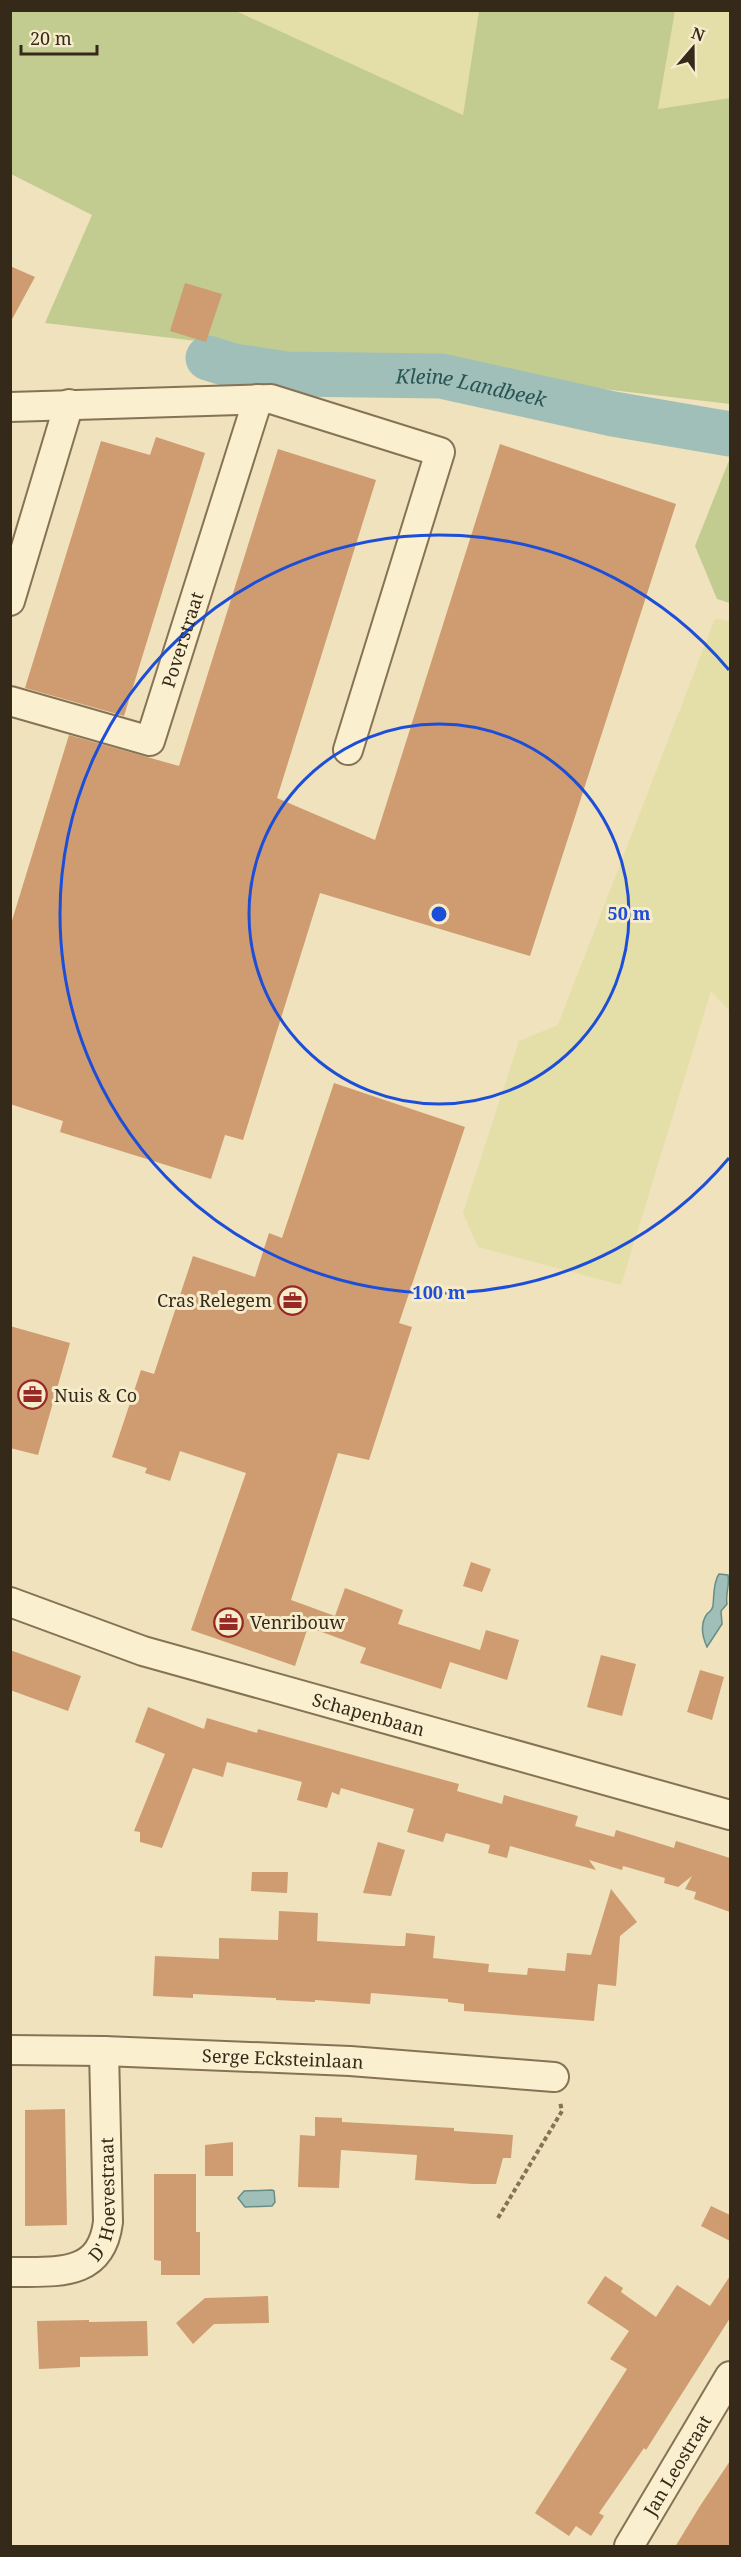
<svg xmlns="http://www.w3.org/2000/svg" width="741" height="2557" viewBox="0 0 741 2557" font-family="'Noto Serif',serif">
<rect width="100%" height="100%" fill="#efe2bc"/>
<g fill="#e4dea9">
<path d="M236,11H479L463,115Z"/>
<path d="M675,11H730V98L658,109Z"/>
<path d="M715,619L730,621V1011L711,991L621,1285L478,1247L463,1213L519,1041L558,1025Z"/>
</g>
<g fill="#c2cc90">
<path d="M10,11H236L463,115L479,11H675L658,109L730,98V404L45,323L92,215L11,174Z"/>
<path d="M730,458V603L717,599L695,546Z"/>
</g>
<g fill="#a0bfb8" stroke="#688d85" stroke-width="1.5">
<path d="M719,1574L728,1575C730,1586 725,1594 727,1604L721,1611L722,1624L707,1647C702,1636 700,1624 707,1614C710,1611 712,1611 713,1606C714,1597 713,1582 719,1574Z"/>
<path d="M272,2190L274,2191L275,2202L272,2206L245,2207L238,2198L244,2191Z"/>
</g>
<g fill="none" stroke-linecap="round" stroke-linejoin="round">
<path stroke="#a0bfb8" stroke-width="45" id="s1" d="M208,358L234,366L287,374L441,376L613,414L730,434"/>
</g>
<g fill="#ce9c70">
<path d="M10,266L35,277L10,323Z"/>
<path d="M185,283L222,294L206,342L170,331Z"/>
<path d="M156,437L205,453L124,716L25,688L101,441L150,455Z"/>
<path d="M500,444L676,504L530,956L320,893L243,1140L225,1135L211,1179L60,1132L63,1121L10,1104V927L69,735L179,766L278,449L376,480L277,798L375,840Z"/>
<path d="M334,1083L465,1127L399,1323L412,1327L369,1460L338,1453L291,1600L335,1616L345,1588L403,1610L398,1624L480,1650L486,1630L519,1640L507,1680L450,1662L441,1689L360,1663L366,1648L308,1627L295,1666L191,1630L246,1473L180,1451L170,1481L145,1473L147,1468L112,1457L141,1370L154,1374L193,1256L255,1277L269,1233L282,1238Z"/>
<path d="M10,1326L70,1343L38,1455L10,1448Z"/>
<path d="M471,1562L491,1569L482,1592L463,1586Z"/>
<path d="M10,1650L81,1676L68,1711L10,1690Z"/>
<path d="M601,1655L636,1664L622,1716L587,1707Z"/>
<path d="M700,1670L724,1677L712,1720L687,1712Z"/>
<path d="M148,1707L204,1729L207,1718L257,1733L258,1729L459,1784L457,1791L502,1804L504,1795L578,1816L575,1826L614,1837L616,1830L674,1848L676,1841L730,1858V1912L694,1899L696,1892L685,1889L692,1876L678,1887L664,1883L665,1878L623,1866L622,1870L589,1860L596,1870L510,1846L507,1858L488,1853L490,1845L446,1833L443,1842L407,1832L414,1809L341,1788L339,1795L332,1792L327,1808L297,1800L302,1782L227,1762L223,1777L193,1768L162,1848L140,1842V1832L134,1831L165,1754L135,1742Z"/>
<path d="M378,1842L405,1850L391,1896L363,1893Z"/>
<path d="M252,1872H288L287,1893L251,1891Z"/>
<path d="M611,1889L637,1922L620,1936L616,1986L598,1984L594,2021L464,2011V2004L448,2002V1999L371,1993L370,2004L315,2000V2002L276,2000V1998L193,1994V1998L153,1996L155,1956L219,1959V1938L278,1940L279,1911L318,1913L317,1941L397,1946H405L406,1933L435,1936L433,1958L489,1964L488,1972L527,1975L528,1968L565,1971L567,1953L591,1955Z"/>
<path d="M65,2109L67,2225L25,2226V2110Z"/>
<path d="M315,2117L342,2118V2122L454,2128V2131L513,2135L511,2158H503L496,2184H473L415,2180L417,2155L341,2150L339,2188L298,2187L300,2135L315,2136Z"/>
<path d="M233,2142V2176H205V2145Z"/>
<path d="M154,2174H196V2232H200V2275H161V2261L154,2260Z"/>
<path d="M711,2206L730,2215V2241L701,2226Z"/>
<path d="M605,2276L623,2288L621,2292L656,2317L677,2285L710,2306L730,2276V2318L646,2450L644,2448L599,2513L604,2516L591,2536L576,2526L569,2536L535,2513L627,2369L610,2359L629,2331L587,2303Z"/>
<path d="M268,2296L269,2323L214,2324L193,2344L176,2323L205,2298Z"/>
<path d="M89,2320V2322L147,2321L148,2356L80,2357V2367L39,2369L37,2321Z"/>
<path d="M730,2461V2547H675L700,2506Z"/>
</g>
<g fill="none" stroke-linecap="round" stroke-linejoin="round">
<defs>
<g id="minor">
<path d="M10,407L271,399L440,452L348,750"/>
<path d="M10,601L69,404"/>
<path id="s2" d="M10,701L150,741L258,399"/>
<path id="s3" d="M10,1602L143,1651L730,1815"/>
<path id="s4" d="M10,2050L104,2051L350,2061L554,2077"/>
<path id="s5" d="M10,2272C54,2271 101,2279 108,2222L104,2051"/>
<path id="s6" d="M629,2546L730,2376"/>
</g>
</defs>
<use href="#minor" stroke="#867255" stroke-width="32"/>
<path stroke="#867255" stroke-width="4" stroke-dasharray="4.5 3" stroke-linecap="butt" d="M498,2218L562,2111L560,2102"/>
<use href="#minor" stroke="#faefcf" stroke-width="28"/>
</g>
<g fill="none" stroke="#1d4ed8" stroke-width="3">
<circle cx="439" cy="914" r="190"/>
<path d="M729 1158A379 379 0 1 1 729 670"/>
</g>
<defs>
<symbol id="office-ring" viewBox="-11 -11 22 22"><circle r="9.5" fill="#f6eccb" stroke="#972823" stroke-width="1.5"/><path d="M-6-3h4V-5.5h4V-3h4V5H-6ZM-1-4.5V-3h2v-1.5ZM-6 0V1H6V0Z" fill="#972823"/></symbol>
</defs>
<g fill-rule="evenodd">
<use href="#office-ring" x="276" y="1284" width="33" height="33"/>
<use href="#office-ring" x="16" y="1378" width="33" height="33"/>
<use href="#office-ring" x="212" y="1606" width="33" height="33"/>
</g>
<g text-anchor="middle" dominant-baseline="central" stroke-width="6" stroke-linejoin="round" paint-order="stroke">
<g font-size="18" fill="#35291a" stroke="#f6eccb">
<text stroke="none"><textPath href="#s2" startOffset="252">Poverstraat</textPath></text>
<text stroke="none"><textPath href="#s3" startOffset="376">Schapenbaan</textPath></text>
<text stroke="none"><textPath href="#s4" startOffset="273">Serge Ecksteinlaan</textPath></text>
<text stroke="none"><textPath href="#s5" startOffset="147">D' Hoevestraat</textPath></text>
<text stroke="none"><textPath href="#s6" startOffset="94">Jan Leostraat</textPath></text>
</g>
<g font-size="18" fill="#35291a" stroke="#f6eccb" text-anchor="start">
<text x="272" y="1300" text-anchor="end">Cras Relegem</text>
<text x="54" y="1395">Nuis &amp; Co</text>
<text x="250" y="1622">Venribouw</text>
</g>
<g font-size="20" font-style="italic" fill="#295555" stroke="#f6eccb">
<text stroke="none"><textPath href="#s1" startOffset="266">Kleine Landbeek</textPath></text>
</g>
</g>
<circle cx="439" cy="914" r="9" fill="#1d4ed8" stroke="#f6eccb" stroke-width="3"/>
<g font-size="18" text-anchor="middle" font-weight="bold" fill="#1d4ed8" stroke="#f6eccb" stroke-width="6" stroke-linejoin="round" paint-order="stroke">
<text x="629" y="920">50 m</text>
<text x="439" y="1299">100 m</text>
</g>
<rect width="741" height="2557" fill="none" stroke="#35291a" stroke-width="24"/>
<g transform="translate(693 48) rotate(20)" stroke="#f6eccb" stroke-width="4.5" paint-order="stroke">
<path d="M0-4.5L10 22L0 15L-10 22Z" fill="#35291a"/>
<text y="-9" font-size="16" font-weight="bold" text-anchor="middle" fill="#35291a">N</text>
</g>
<path d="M21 45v9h76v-9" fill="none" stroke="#35291a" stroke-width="3"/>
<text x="30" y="45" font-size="18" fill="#35291a" stroke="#f6eccb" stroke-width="4.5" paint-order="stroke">20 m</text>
</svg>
